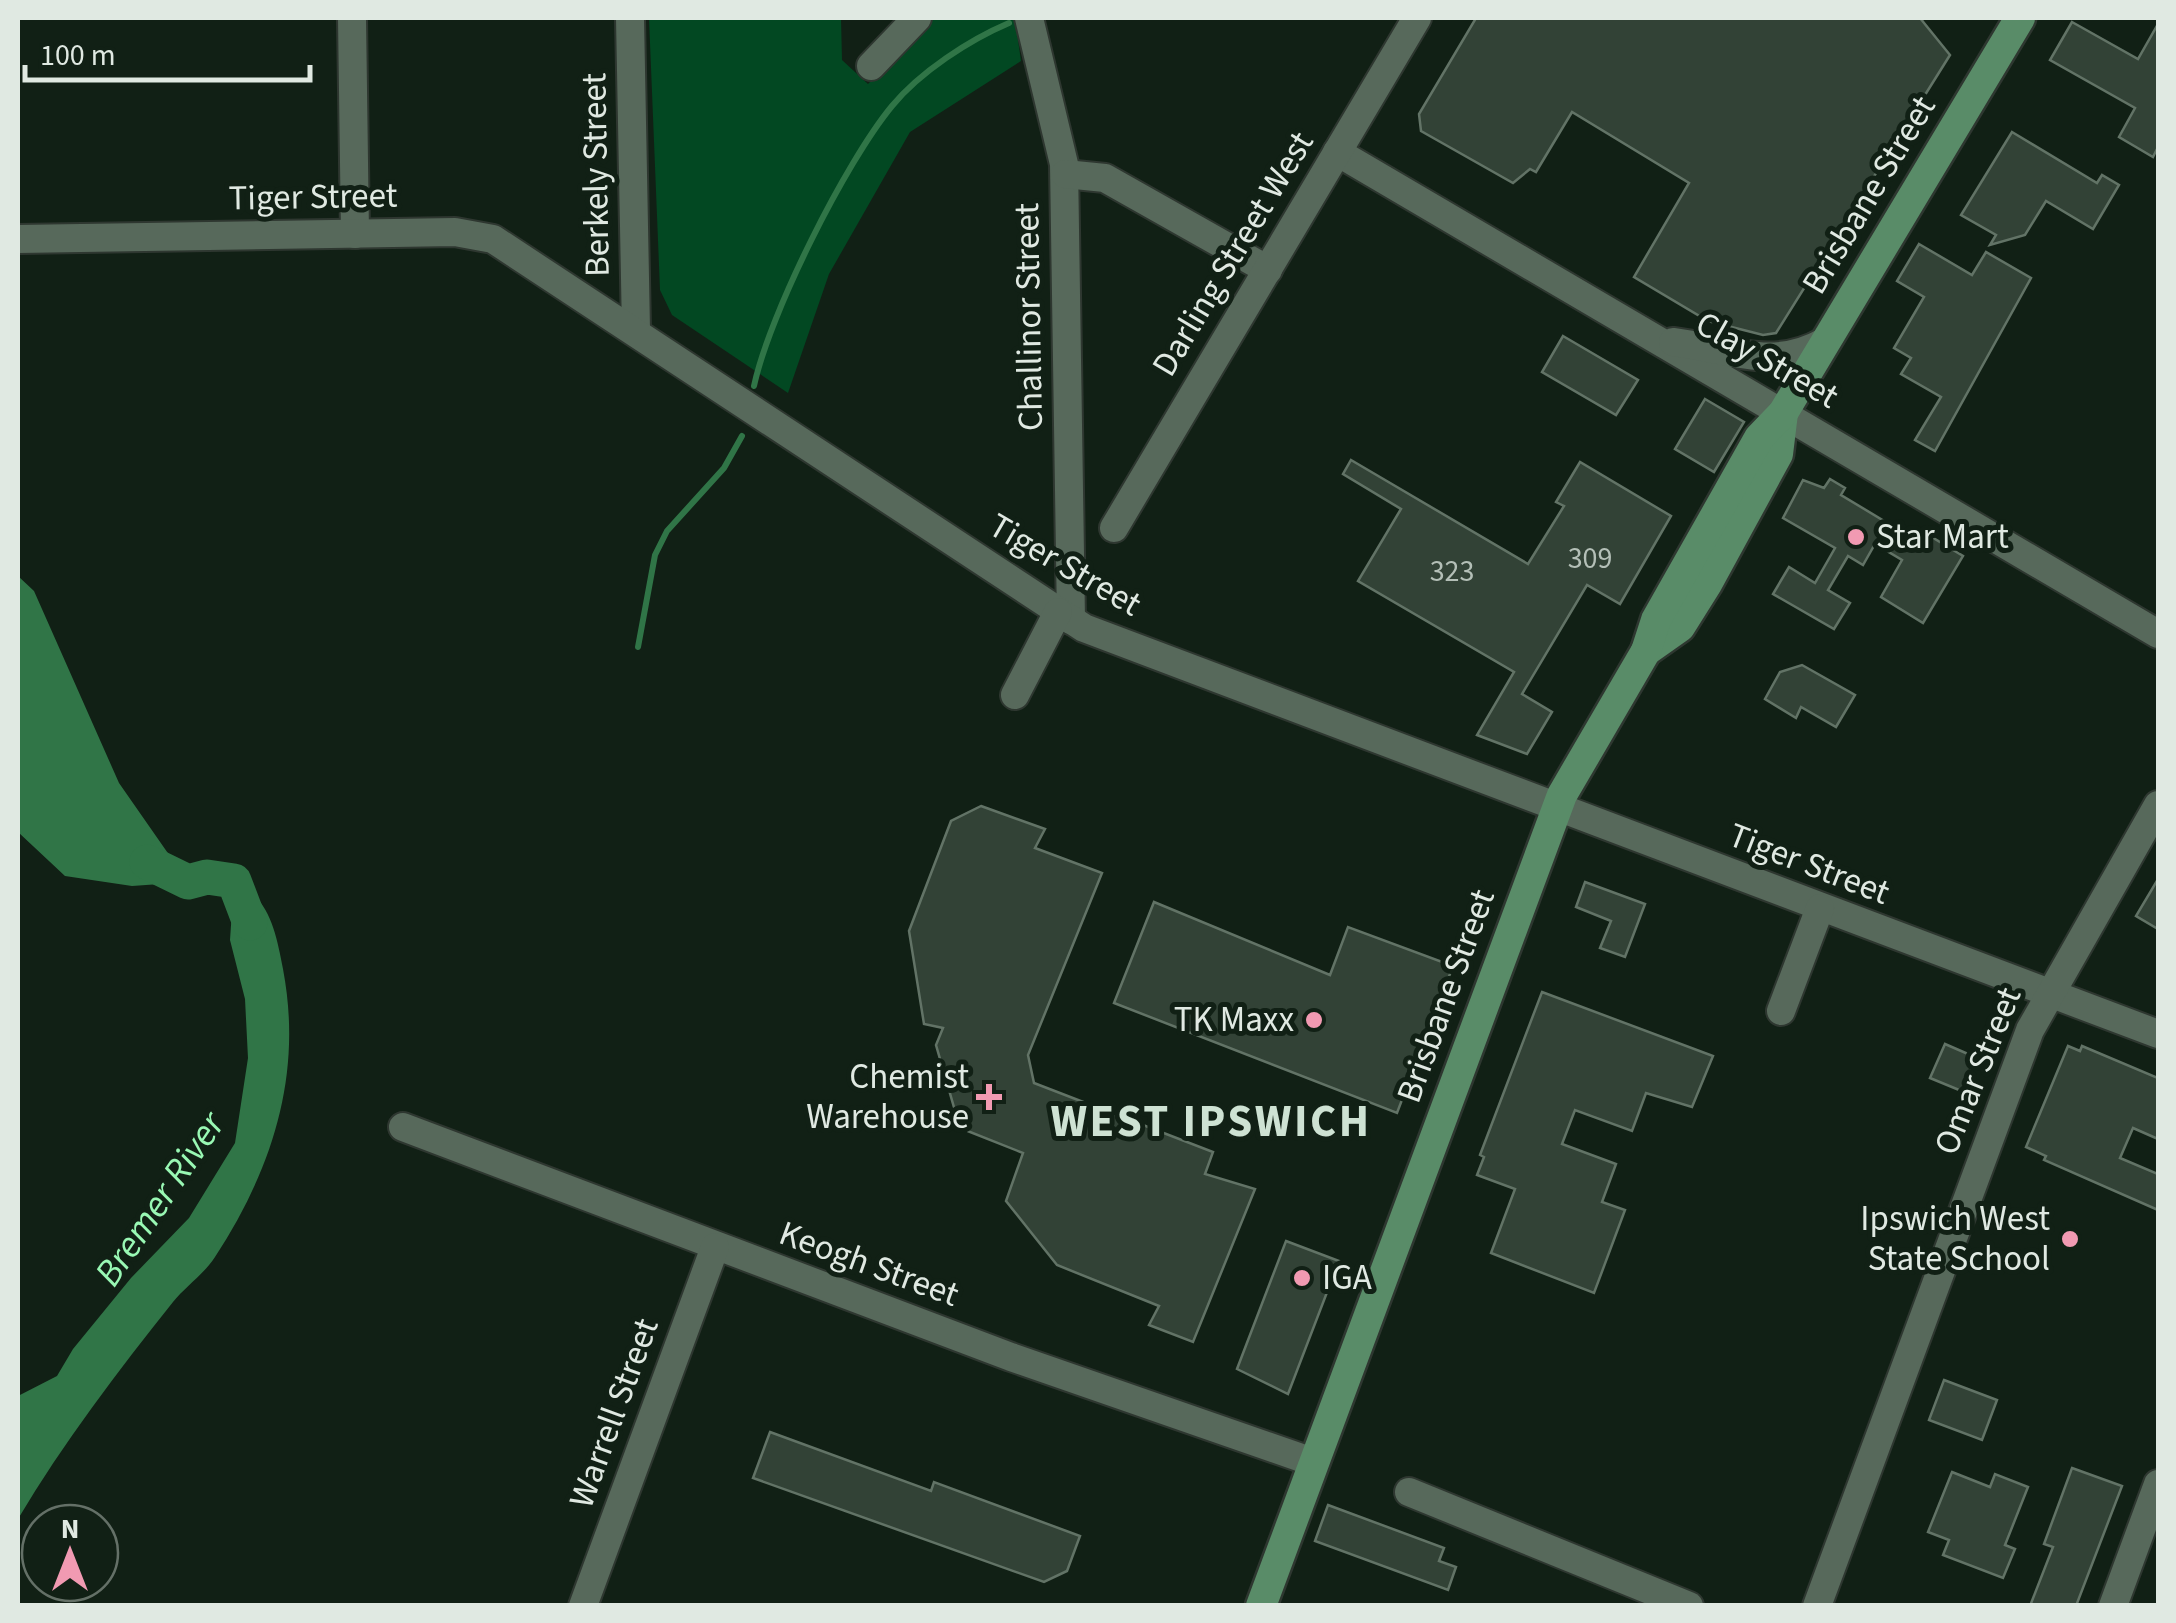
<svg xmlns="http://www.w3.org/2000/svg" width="2176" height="1623" viewBox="0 0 2176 1623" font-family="'Source Sans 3',sans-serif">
<rect width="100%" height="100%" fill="#112015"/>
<path fill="#024822" d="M649,18H841L842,60L868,84L931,18H1015L1021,61L910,132L829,274L788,393L672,315L660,290Z"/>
<g fill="#307547">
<path d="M18,576L34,591L119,783L188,882L132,886L65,876L18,832Z"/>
<path d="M234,881C269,897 276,932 283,969C303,1074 273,1168 215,1257C204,1274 186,1286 173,1302C118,1371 63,1443 18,1519V1396L57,1376L73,1349L131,1278L189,1218L235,1143L248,1058L245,999L230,940Z"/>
</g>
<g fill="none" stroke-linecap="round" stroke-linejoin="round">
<g stroke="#307547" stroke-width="6">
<path d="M754,386C769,315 845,163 892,106C920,72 969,40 1009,23"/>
<path d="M638,647L655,555L667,531L724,468L742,436"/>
</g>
<path stroke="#307547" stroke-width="35" d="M147,862L188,882L207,877L234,881L250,923"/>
</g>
<g fill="#324236" stroke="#627366" stroke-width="2.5">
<path d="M1476,18H1920L1950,55L1776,333L1763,335L1708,321L1634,277L1689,183L1572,112L1536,172L1530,169L1513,183L1421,131L1419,114Z"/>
<path d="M2072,22L2138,59L2158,24V147L2153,157L2119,137L2135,108L2050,60Z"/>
<path d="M2012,132L2097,183L2102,175L2119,185L2093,229L2046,201L2025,235L1990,245L1996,235L1961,215Z"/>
<path d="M1919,244L1972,275L1986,252L2031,278L1935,451L1915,440L1941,397L1901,374L1911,358L1894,348L1924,297L1897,281Z"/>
<path d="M1563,336L1638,380L1616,415L1542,372Z"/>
<path d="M1705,399L1744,422L1714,472L1675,449Z"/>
<path d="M1351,460L1528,564L1564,506L1556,502L1580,462L1671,516L1620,604L1587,585L1522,694L1552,712L1527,754L1477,735L1514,672L1358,581L1401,509L1343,474Z"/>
<path d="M1830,479L1845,488L1841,495L1914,539L1920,530L1963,556L1923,623L1881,597L1902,560L1875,544L1863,565L1848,556L1828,590L1850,603L1834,629L1773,594L1789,567L1815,583L1835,548L1783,518L1803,480L1824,488Z"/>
<path d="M1802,665L1855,695L1836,727L1801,707L1796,718L1765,699L1780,672Z"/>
<path d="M981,806L1045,829L1035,848L1102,873L1028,1055L1034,1083L1213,1152L1205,1174L1255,1189L1193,1342L1149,1325L1159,1306L1057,1265L1006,1201L1023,1153L960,1128L936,1045L943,1028L924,1024L909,931L951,821Z"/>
<path d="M2158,879V929L2136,916Z"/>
<path d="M1585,882L1645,904L1625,957L1600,948L1611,921L1576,907Z"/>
<path d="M1154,902L1330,975L1348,927L1453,966L1397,1113L1114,1003Z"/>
<path d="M1542,992L1713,1056L1692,1107L1646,1093L1632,1131L1575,1110L1562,1144L1616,1164L1602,1202L1625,1210L1594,1293L1491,1253L1515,1189L1477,1175L1484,1157L1480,1155Z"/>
<path d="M1945,1044L1975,1057L1964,1092L1930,1078Z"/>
<path d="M2068,1046L2080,1051L2082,1046L2158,1078V1139L2133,1128L2120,1158L2158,1174V1210L2044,1160L2046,1156L2026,1147Z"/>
<path d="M1286,1241L1339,1261L1288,1394L1237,1369Z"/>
<path d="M1944,1380L1997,1400L1982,1440L1929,1420Z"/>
<path d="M770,1432L931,1491L934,1482L1080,1536L1067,1571L1044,1582L753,1478Z"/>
<path d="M2072,1468L2122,1486L2076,1606H2030L2053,1547L2044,1544Z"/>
<path d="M1952,1472L1990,1487L1995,1474L2028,1487L2005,1545L2015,1549L2003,1578L1943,1555L1949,1540L1928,1532Z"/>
<path d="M1328,1505L1444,1548L1439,1561L1456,1567L1448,1590L1315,1541Z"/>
</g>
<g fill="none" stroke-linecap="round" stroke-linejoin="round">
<defs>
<g id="minor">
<path d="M352,18L355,234"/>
<path d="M630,18L636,330"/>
<path d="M1029,18L1064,164L1071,620"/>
<path d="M871,66L917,18"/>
<path d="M1337,152L2158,634"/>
<path d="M1065,174L1105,178L1268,270"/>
<path d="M18,239L455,232L493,239L1084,628L2158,1034"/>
<path d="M1673,342C1729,349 1772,371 1824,342"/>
<path d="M1114,528L1417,18"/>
<path d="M1015,695L1058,612"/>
<path d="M1781,1011L1820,908"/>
<path d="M403,1127L1011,1357L1313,1462"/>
<path d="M1409,1492L1689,1606"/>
<path d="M583,1606L715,1247"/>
<path d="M1817,1606L2030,1030L2158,805"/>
<path d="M2113,1606L2158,1484"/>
</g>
<g id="major">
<path d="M1646,651L1680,627L1707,584L1778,454L1783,413"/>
<path d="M1261,1606L1562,795L1646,651L1656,620L1759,438L1783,413L2020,18"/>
</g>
</defs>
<use href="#minor" stroke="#2e3730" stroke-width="32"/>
<use href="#major" stroke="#2e3730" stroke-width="35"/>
<use href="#minor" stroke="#57695b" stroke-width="28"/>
<use href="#major" stroke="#598c68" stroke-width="30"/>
</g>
<g fill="#f19ab2" stroke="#112015" stroke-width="4">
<circle cx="1856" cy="537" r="10"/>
<circle cx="1314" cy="1020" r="10"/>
<path d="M984 1082h10v10h10v10h-10v10h-10v-10h-10v-10h10z"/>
<circle cx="2070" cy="1239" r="10"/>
<circle cx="1302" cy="1278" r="10"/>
</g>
<g text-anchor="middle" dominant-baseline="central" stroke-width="10" stroke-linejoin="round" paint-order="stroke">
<g font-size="30" fill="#b4bfb7">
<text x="1590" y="558">309</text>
<text x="1452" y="571">323</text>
</g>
<g font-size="35" fill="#e0e9e2" stroke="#112015">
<text transform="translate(596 175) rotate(-91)">Berkely Street</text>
<text transform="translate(1869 195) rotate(-59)">Brisbane Street</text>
<text transform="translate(313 197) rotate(-1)">Tiger Street</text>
<text transform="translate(1233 254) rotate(-59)">Darling Street West</text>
<text transform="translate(1029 317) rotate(-91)">Challinor Street</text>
<text transform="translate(1767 360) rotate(30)">Clay Street</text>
<text transform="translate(1065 565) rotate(30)">Tiger Street</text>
<text transform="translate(1809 864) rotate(21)">Tiger Street</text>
<text transform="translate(1446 996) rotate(-70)">Brisbane Street</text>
<text transform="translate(1978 1071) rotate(-68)">Omar Street</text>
<text transform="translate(869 1264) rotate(20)">Keogh Street</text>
<text transform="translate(614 1413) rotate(-70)">Warrell Street</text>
</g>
<g font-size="35" fill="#e0e9e2" stroke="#112015" text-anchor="end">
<text x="1876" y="537" text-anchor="start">Star Mart</text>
<text x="1294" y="1020">TK Maxx</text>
<text x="969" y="1077">Chemist<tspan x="969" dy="40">Warehouse</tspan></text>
<text x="2050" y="1219">Ipswich West<tspan x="2050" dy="40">State School</tspan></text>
<text x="1322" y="1278" text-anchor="start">IGA</text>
</g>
<g font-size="38" font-style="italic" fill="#99f8b4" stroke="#112015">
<text transform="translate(160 1199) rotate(-56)">Bremer River</text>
</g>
<g font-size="45" font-weight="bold" letter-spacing="2.5" fill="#cee2d3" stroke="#112015">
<text x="1211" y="1122">WEST IPSWICH</text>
</g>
</g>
<rect width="2176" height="1623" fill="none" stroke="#e0e9e2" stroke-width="40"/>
<g transform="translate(70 1553)"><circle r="48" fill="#112015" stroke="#647067" stroke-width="2.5"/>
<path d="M0-8L18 38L0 25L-18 38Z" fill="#f19ab2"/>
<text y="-15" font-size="28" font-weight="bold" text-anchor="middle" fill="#e0e9e2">N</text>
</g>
<path d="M25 65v15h285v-15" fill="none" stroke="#e0e9e2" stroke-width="5"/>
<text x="40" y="65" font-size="30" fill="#e0e9e2" stroke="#112015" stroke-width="8" paint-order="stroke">100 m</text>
</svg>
